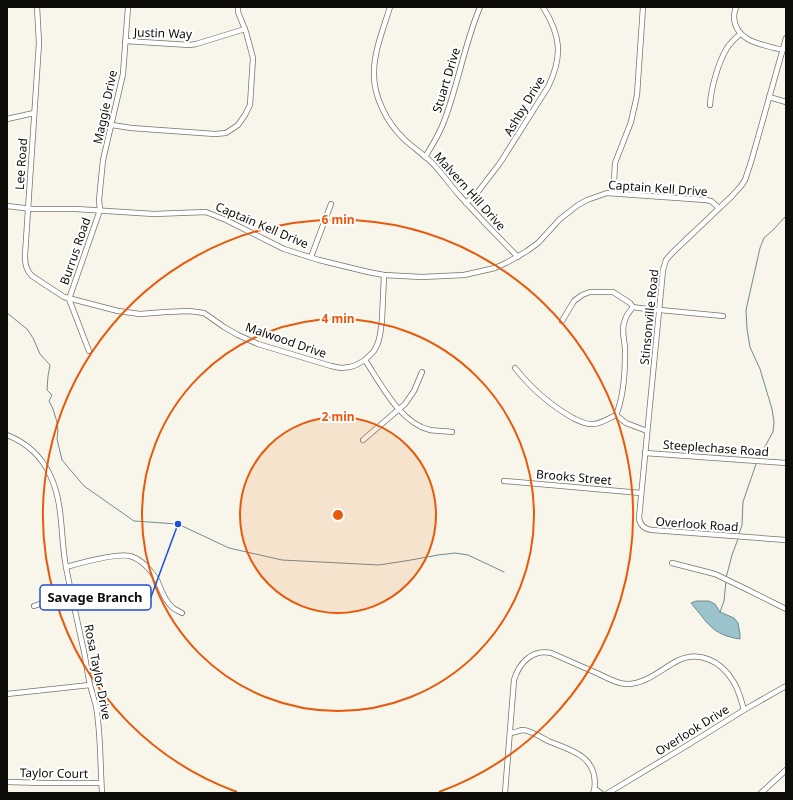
<svg xmlns="http://www.w3.org/2000/svg" width="793" height="800" viewBox="0 0 793 800" font-family="'Noto Sans',sans-serif">
<rect width="100%" height="100%" fill="#f8f6ea"/>
<path fill="#9ac3cb" stroke="#708c91" d="M696,601H709L715,604L720,612L734,618L738,623L740,634V639C712,635 708,623 691,603Z"/>
<g fill="none" stroke-linecap="round" stroke-linejoin="round">
<g stroke="#708c91" stroke-width="1">
<path d="M7,313L27,329L33,338L40,354L50,365L48,376L47,390L52,395L49,401L53,409L57,422L58,430L57,439L62,460L84,486L134,521L178,524L229,548L282,560L379,565L411,560L438,555L455,553L468,555L504,572"/>
<path d="M758,459L773,432L774,422L772,409L760,369L750,347L747,329L746,310L760,248L764,238L773,230L786,216"/>
<path d="M739,534L742,525L743,502L756,464"/>
<path d="M726,578L732,555L738,539"/>
<path d="M720,612L724,601L726,581"/>
</g>
<defs>
<g id="street">
<path d="M37,7L39,43L25,255C25,264 26,270 32,276L64,297L118,311L140,314L166,312L189,311L204,313L224,327L238,335L258,344L331,366L341,368L350,367L356,365L365,360L374,351L378,343L380,335L382,320L384,275"/>
<path d="M390,7C384,27 374,51 374,72C373,96 387,123 404,139C414,149 427,156 436,167C444,176 451,186 459,195C478,216 498,237 518,257"/>
<path d="M736,7C735,10 734,14 734,17C735,42 764,45 783,50"/>
<path d="M786,38L751,162L745,180L741,186L732,196L672,253L666,260L663,270L639,518C640,525 644,529 652,530L786,540"/>
<path d="M125,41L190,45L196,44L245,29"/>
<path d="M769,97L786,102"/>
<path d="M710,105C711,88 718,63 727,48C731,42 736,38 740,34"/>
<path d="M7,119L34,113"/>
<path d="M112,125L131,128L215,134L226,133L238,125L245,115L250,105L253,58L246,32L238,12V7"/>
<path d="M425,157C432,146 438,136 443,124C458,86 464,45 480,7"/>
<path d="M615,193L614,182L615,163L631,122L637,95L643,7"/>
<path d="M466,203L477,193L500,163L548,87C563,56 561,36 543,7"/>
<path d="M7,206L32,209H76L154,214L206,212L226,220L284,249L319,260L368,272L384,275L422,277L464,275L495,268L506,263L527,251L538,243L560,219L578,205L587,200L607,193L706,200L711,201L719,208"/>
<path d="M311,257L331,204"/>
<path d="M69,299L100,210L99,200L103,160L123,74L128,7"/>
<path d="M69,299L89,351"/>
<path d="M562,321L574,301L582,295L590,292H613L630,303L633,307L639,308L723,316"/>
<path d="M365,360C381,384 400,423 430,430C437,431 445,431 452,432"/>
<path d="M515,368C531,388 550,405 573,418C579,421 586,425 593,424C601,424 609,418 616,415C624,396 625,374 625,354C626,342 620,331 625,320C626,315 630,311 633,307"/>
<path d="M616,415L626,423L647,431"/>
<path d="M7,435C27,443 41,455 50,475C64,504 60,536 66,567C71,593 77,620 83,647C86,659 87,672 90,685C92,692 94,699 96,706C101,734 100,764 102,793"/>
<path d="M363,440L405,404L414,391L422,372"/>
<path d="M645,453L786,463"/>
<path d="M504,481L641,493"/>
<path d="M672,563L715,574L746,589L786,609"/>
<path d="M66,567C80,563 117,553 130,556C141,559 151,570 157,580C161,589 164,600 172,607C175,610 179,611 182,613"/>
<path d="M34,606L71,593"/>
<path d="M7,694L90,685"/>
<path d="M510,733C514,733 518,731 522,730C530,730 541,737 548,741C565,748 590,754 594,775C595,781 596,787 593,793"/>
<path d="M7,782L46,783H101"/>
<path d="M595,789L601,793"/>
<path d="M505,793L514,680C519,663 532,649 551,653C567,660 583,667 599,674C607,678 617,684 627,684C646,684 660,670 677,661C699,650 721,661 733,681C739,690 741,700 744,710"/>
<path d="M608,793L691,743L744,710L786,686"/>
<path d="M761,793L786,770"/>
</g>
</defs>
<use href="#street" stroke="#76756b" stroke-width="6"/>
<use href="#street" stroke="#fff" stroke-width="4.5"/>
</g>
<circle cx="338" cy="515" r="98" fill="#e8590c" fill-opacity=".12"/>
<g fill="none" stroke="#e8590c" stroke-width="2">
<circle cx="338" cy="515" r="98"/>
<circle cx="338" cy="515" r="196"/>
<path d="M237 792A295 295 0 1 1 439 792"/>
</g>
<g text-anchor="middle" dominant-baseline="central" stroke-width="4" stroke-linejoin="round" paint-order="stroke">
<g font-size="12" fill="#0e0d09" stroke="#fff">
<text transform="translate(163 33) rotate(2)">Justin Way</text>
<text transform="translate(446 80) rotate(-73)">Stuart Drive</text>
<text transform="translate(524 106) rotate(-59)">Ashby Drive</text>
<text transform="translate(105 107) rotate(-78)">Maggie Drive</text>
<text transform="translate(21 164) rotate(-86)">Lee Road</text>
<text transform="translate(658 188) rotate(4)">Captain Kell Drive</text>
<text transform="translate(470 191) rotate(48)">Malvern Hill Drive</text>
<text transform="translate(262 225) rotate(23)">Captain Kell Drive</text>
<text transform="translate(75 251) rotate(-71)">Burrus Road</text>
<text transform="translate(649 317) rotate(-84)">Stinsonville Road</text>
<text transform="translate(286 340) rotate(19)">Malwood Drive</text>
<text transform="translate(716 448) rotate(4)">Steeplechase Road</text>
<text transform="translate(574 477) rotate(5)">Brooks Street</text>
<text transform="translate(697 524) rotate(4)">Overlook Road</text>
<text transform="translate(98 672) rotate(79)">Rosa Taylor Drive</text>
<text transform="translate(692 730) rotate(-32)">Overlook Drive</text>
<text transform="translate(54 773) rotate(1)">Taylor Court</text>
</g>
</g>
<circle cx="338" cy="515" r="6" fill="#e8590c" stroke="#fff" stroke-width="2"/>
<g font-size="12" text-anchor="middle" font-weight="bold" fill="#e8590c" stroke="#fff" stroke-width="4" stroke-linejoin="round" paint-order="stroke">
<text x="338" y="224">6 min</text>
<text x="338" y="323">4 min</text>
<text x="338" y="421">2 min</text>
</g>
<path fill="none" stroke="#1d4ed8" stroke-width="1.5" d="M178 524L151 597"/>
<circle fill="#1d4ed8" stroke="#fff" stroke-width="1.5" cx="178" cy="524" r="4"/>
<rect fill="#fff" stroke="#1d4ed8" stroke-width="1.5" x="40" y="585" width="111" height="25" rx="4"/>
<g font-size="13" text-anchor="middle" font-weight="bold" fill="#0e0d09">
<text x="95" y="602">Savage Branch</text>
</g>
<rect width="793" height="800" fill="none" stroke="#0e0d09" stroke-width="16"/>
</svg>
